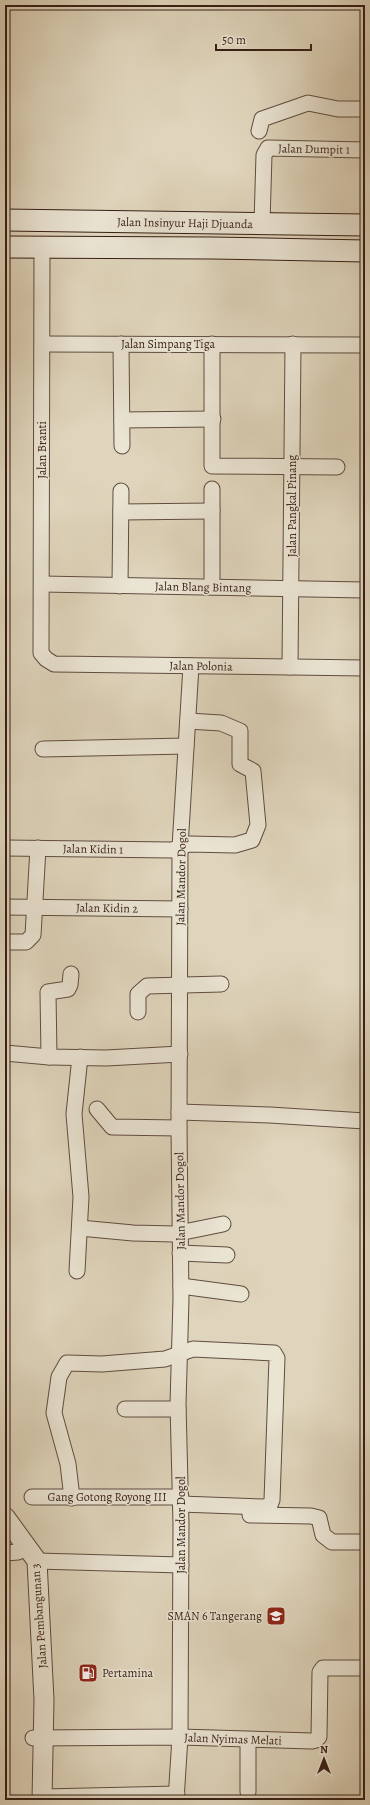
<svg xmlns="http://www.w3.org/2000/svg" width="370" height="1805" viewBox="0 0 370 1805" font-family="Alegreya,serif">
<rect width="100%" height="100%" fill="#dfd5bc"/>
<filter id="stains"><feTurbulence type="fractalNoise" baseFrequency=".005" numOctaves="4"/><feColorMatrix values="0 0 0 0 .2 0 0 0 0 .09 0 0 0 0 .02 0 0 0 .5 -.17"/></filter>
<radialGradient id="worn" r=".72"><stop offset=".6" stop-color="#630" stop-opacity="0"/><stop offset="1" stop-color="#630" stop-opacity=".3"/></radialGradient>
<g fill="none" stroke-linecap="round" stroke-linejoin="round">
<defs>
<g id="minor">
<path d="M259,131L262,119L308,103L338,109H365"/>
<path d="M262,223L264,155L268,148L365,150"/>
<path d="M42,247L41,653L46,659L54,664L365,668"/>
<path d="M43,344L365,345"/>
<path d="M121,344L122,446"/>
<path d="M212,344V466L337,467"/>
<path d="M122,420L213,419"/>
<path d="M212,489V587"/>
<path d="M121,512L212,511"/>
<path d="M42,584L365,590"/>
<path d="M120,586L121,491"/>
<path d="M290,667L293,344"/>
<path d="M43,749L186,746"/>
<path d="M5,848L172,850L189,844L235,845L252,840L258,825L253,771L240,764V731L221,723L188,721"/>
<path d="M5,907L180,909"/>
<path d="M5,942H26L33,935L38,848"/>
<path d="M138,1012V994L147,986L221,984"/>
<path d="M5,1053L49,1057L106,1058L180,1054"/>
<path d="M49,1057L48,992L68,989L70,985L71,974"/>
<path d="M97,1109L112,1127L179,1128"/>
<path d="M179,1112L270,1115L365,1121"/>
<path d="M80,1228L133,1233L174,1234L223,1224"/>
<path d="M180,1253L227,1255"/>
<path d="M77,1271L81,1197L74,1114L80,1057"/>
<path d="M181,1286L241,1294"/>
<path d="M125,1409H178"/>
<path d="M32,1497H181"/>
<path d="M72,1498L68,1464L54,1413L59,1377L67,1363L102,1364L165,1359L193,1349L274,1353L277,1358L272,1500L270,1505L264,1507L181,1504"/>
<path d="M250,1515L311,1516L319,1518L323,1535L332,1542H365"/>
<path d="M5,1553L18,1552"/>
<path d="M37,1561L181,1565"/>
<path d="M33,1738L180,1737L312,1741L316,1740L319,1737L320,1672L323,1668H365"/>
<path d="M248,1740V1792"/>
<path d="M43,1797L177,1794"/>
<path d="M176,1800L180,1737L181,1524L178,1404L181,1299L179,1128L180,847L191,666"/>
</g>
<path id="tertiary" d="M5,1517L37,1561L44,1700L42,1800"/>
<g id="secondary">
<path d="M5,220L365,225"/>
<path d="M5,247L212,248L365,251"/>
</g>
</defs>
<use href="#minor" stroke="#604c40" stroke-width="17"/>
<use href="#tertiary" stroke="#604c40" stroke-width="21"/>
<use href="#secondary" stroke="#361e16" stroke-width="23"/>
<use href="#minor" stroke="#eae4d3" stroke-width="15"/>
<use href="#tertiary" stroke="#eae4d3" stroke-width="19"/>
<use href="#secondary" stroke="#eae4d3" stroke-width="21"/>
</g>
<defs>
<symbol id="school-square" viewBox="-11 -11 22 22"><rect x="-9" y="-9" width="18" height="18" rx="4" fill="#8f2418" stroke="#eae4d3"/><path d="M0-5L7-2L0 1L-7-2ZM-4 1L0 2.5L4 1V4Q0 6-4 4Z" fill="#fff"/></symbol>
<symbol id="fuel-square" viewBox="-11 -11 22 22"><rect x="-9" y="-9" width="18" height="18" rx="4" fill="#8f2418" stroke="#eae4d3"/><path d="M-5.5-6h7V0h2V4h1.3V-2.5L3-4.5l.8-.8L6-3V5H2.5V1h-1V6h-7ZM-4.2-4.7v3.2H.2V-4.7Z" fill="#fff"/></symbol>
</defs>
<g fill-rule="evenodd">
<use href="#school-square" x="265" y="1605" width="22" height="22"/>
<use href="#fuel-square" x="77" y="1662" width="22" height="22"/>
</g>
<g text-anchor="middle" dominant-baseline="central" stroke-width="3" stroke-linejoin="round" paint-order="stroke">
<g font-size="12" fill="#361e16" stroke="#eae4d3">
<text transform="translate(314 149) rotate(1)">Jalan Dumpit 1</text>
<text transform="translate(185 223) rotate(1)">Jalan Insinyur Haji Djuanda</text>
<text x="168" y="344">Jalan Simpang Tiga</text>
<text transform="translate(42 450) rotate(-90)">Jalan Branti</text>
<text transform="translate(292 506) rotate(-90)">Jalan Pangkal Pinang</text>
<text transform="translate(203 587) rotate(1)">Jalan Blang Bintang</text>
<text transform="translate(201 666) rotate(1)">Jalan Polonia</text>
<text transform="translate(93 849) rotate(1)">Jalan Kidin 1</text>
<text transform="translate(181 877) rotate(-89)">Jalan Mandor Dogol</text>
<text transform="translate(107 908) rotate(1)">Jalan Kidin 2</text>
<text transform="translate(180 1201) rotate(-91)">Jalan Mandor Dogol</text>
<text x="107" y="1497">Gang Gotong Royong III</text>
<text transform="translate(181 1525) rotate(-90)">Jalan Mandor Dogol</text>
<text transform="translate(39 1616) rotate(-94)">Jalan Pembangunan 3</text>
<text transform="translate(233 1739) rotate(2)">Jalan Nyimas Melati</text>
</g>
<g font-size="12" fill="#361e16" stroke="#eae4d3" text-anchor="end">
<text x="262" y="1616">SMAN 6 Tangerang</text>
<text x="102" y="1673" text-anchor="start">Pertamina</text>
</g>
</g>
<rect width="370" height="1805" fill="none" stroke="#dfd5bc" stroke-width="20"/>
<rect x="6" y="6" width="358" height="1793" fill="none" stroke="#361e16" stroke-width="2"/>
<rect x="10" y="10" width="350" height="1785" fill="none" stroke="#361e16"/>
<g transform="translate(324 1759)" stroke="#eae4d3" stroke-width="3" paint-order="stroke">
<path d="M0-3L7 15L0 10L-7 15Z" fill="#361e16"/>
<text y="-6" font-size="11" font-weight="bold" text-anchor="middle" fill="#361e16">N</text>
</g>
<path d="M216 44v6h95v-6" fill="none" stroke="#361e16" stroke-width="2"/>
<text x="222" y="44" font-size="12" fill="#361e16" stroke="#eae4d3" stroke-width="3" paint-order="stroke">50 m</text>
<rect width="100%" height="100%" filter="url(#stains)"/>
<rect width="100%" height="100%" fill="url(#worn)"/>
</svg>
